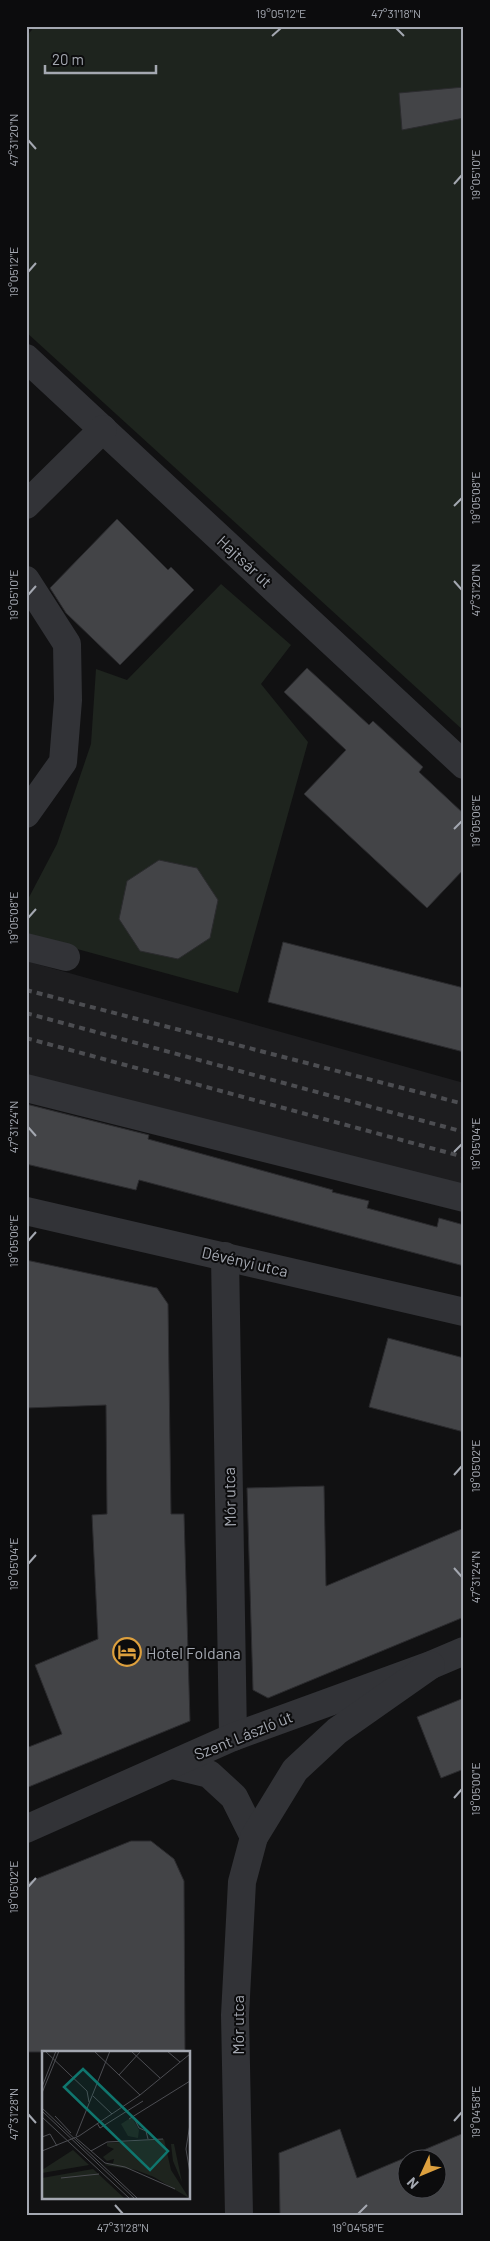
<svg xmlns="http://www.w3.org/2000/svg" width="490" height="2241" viewBox="0 0 490 2241" font-family="Barlow,sans-serif">
<rect width="100%" height="100%" fill="#111112"/>
<path fill="#1d1d1f" d="M26,961L464,1083V1208L26,1098Z"/>
<g fill="#1e241e">
<path d="M35,26H464V731L26,332V37Z"/>
<path d="M221,584L291,645L261,684L308,742L238,993L26,935V903L57,844L91,744L96,669L127,680Z"/>
</g>
<g fill="#434447" stroke="#2b2b2e" fill-rule="evenodd">
<path d="M464,87V118L402,130L399,93Z"/>
<path d="M117,519L168,570L171,567L194,590L120,665L66,613L50,588Z"/>
<path d="M307,668L369,725L373,721L423,767L419,772L464,814V869L427,908L304,794L346,750L284,692Z"/>
<path d="M159,860L197,868L218,900L210,938L178,959L140,951L119,919L127,881Z"/>
<path d="M283,942L464,988V1052L268,1002Z"/>
<path d="M26,1104L149,1135L148,1139L333,1190L332,1192L369,1201L367,1208L437,1227L439,1218L464,1225V1266L139,1180L136,1190L26,1164Z"/>
<path d="M26,1260L157,1288L168,1304L171,1514H184L190,1721L26,1788V1748L62,1734L35,1665L98,1639L92,1515L107,1514L106,1405L26,1408Z"/>
<path d="M388,1338L464,1358V1432L369,1407Z"/>
<path d="M324,1486L326,1586L464,1528V1617L268,1698L253,1690L247,1488Z"/>
<path d="M464,1698V1769L441,1778L417,1717Z"/>
<path d="M131,1841H151L174,1859L184,1881L185,2052H26V1883Z"/>
<path d="M340,2129L357,2178L464,2133V2215H280L279,2153ZM408,2158H438V2188H408Z"/>
</g>
<g fill="none" stroke-linecap="round" stroke-linejoin="round">
<g stroke="#323337" stroke-width="28">
<path d="M26,358L464,765"/>
<path d="M26,505L103,429"/>
<path d="M26,580L67,644L68,700L63,762L26,814"/>
<path d="M26,947L66,957"/>
<path d="M26,1088L464,1198"/>
<path d="M26,1211L464,1312"/>
<path d="M225,1256L233,1737"/>
<path d="M172,1765L209,1774L234,1797L254,1837"/>
<path d="M26,1829L233,1737L431,1665L464,1651"/>
<path d="M239,2215L235,2015L242,1882L254,1837L295,1770L337,1731L431,1665"/>
</g>
<g stroke="#4c4d51" stroke-width="4" stroke-dasharray="6 5" stroke-linecap="butt">
<path d="M26,990L464,1104"/>
<path d="M26,1013L464,1132"/>
<path d="M26,1038L464,1157"/>
</g>
</g>
<path fill="none" stroke="#a4a8b1" stroke-width="2" d="M396,28L404,36M272,36L281,28M28,140L36,149M454,184L462,175M28,272L36,263M454,506L462,498M454,581L462,590M28,595L36,586M454,829L462,821M28,918L36,909M28,1127L36,1136M454,1152L462,1144M28,1241L36,1232M454,1475L462,1466M28,1564L36,1555M454,1568L462,1577M454,1798L462,1789M28,1887L36,1878M28,2114L36,2123M454,2121L462,2112M115,2205L123,2214M358,2214L367,2205"/>
<defs>
<symbol id="hotel-ring" viewBox="-11 -11 22 22"><circle r="9.5" fill="#0c0c0d" stroke="#dda03e" stroke-width="1.5"/><path d="M-6-4.5h1.5V1H6V5H4.5V3h-9V5H-6ZM-4 0a1.8 1.8 0 1 1 3.6 0ZM.5 0V-2.5h3Q6-2.5 6 0Z" fill="#dda03e"/></symbol>
</defs>
<g fill-rule="evenodd">
<use href="#hotel-ring" x="111" y="1636" width="32" height="32"/>
</g>
<g text-anchor="middle" dominant-baseline="central" stroke-width="4" stroke-linejoin="round" paint-order="stroke">
<g font-size="16" fill="#a4a8b1" stroke="#0c0c0d">
<text transform="translate(245 561) rotate(43)">Hajtsár út</text>
<text transform="translate(245 1261) rotate(13)">Dévényi utca</text>
<text transform="translate(229 1497) rotate(-91)">Mór utca</text>
<text transform="translate(243 1735) rotate(-22)">Szent László út</text>
<text transform="translate(237 2025) rotate(-90)">Mór utca</text>
</g>
<g font-size="16" fill="#a4a8b1" stroke="#0c0c0d" text-anchor="start">
<text x="146" y="1652">Hotel Foldana</text>
</g>
</g>
<g transform="translate(42 2051)">
<rect width="148" height="148" fill="#111112"/>
<path d="M90,66L97,79L96,87L86,85L79,73ZM122,88L129,119L147,147L112,126L94,119L62,114L71,112L72,108L65,110L61,106L72,98L65,95V92ZM129,93H132L140,131L131,110ZM31,99L47,114L0,122V119ZM51,118L82,147H0V127Z" fill="#1e241e"/>
<path fill="none" stroke="#4c4d52" stroke-width="1" d="M3,0L45,40L47,51M52,0L98,44M89,0L118,27M125,0L138,11M77,24L99,0M0,36L14,0M0,42L17,0M51,45L70,63M0,57L95,147M0,60L92,147M13,65L29,82M91,65L97,77L104,80L106,88M0,66L87,147M87,68L148,30M55,72L58,77L101,50M148,73L144,98L148,122M34,85L68,0M0,86L8,83L15,95M34,87L63,112L83,116L133,138M0,100L37,85L98,44L148,3M49,100L65,91L121,88M19,127L57,123"/>
<path fill="#0f766e" fill-opacity="0.15" stroke="#0f766e" stroke-width="2.5" d="M41,18L126,100L108,119L22,36Z"/>
<rect width="148" height="148" fill="none" stroke="#a4a8b1" stroke-width="2.5"/>
</g>
<rect width="490" height="2241" fill="none" stroke="#0c0c0d" stroke-width="55"/>
<g transform="translate(422 2174) rotate(226)"><circle r="24" fill="#0c0c0d" stroke="#494a4f"/>
<path d="M0-4L9 19L0 12L-9 19Z" fill="#dda03e"/>
<text y="-8" font-size="14" font-weight="bold" text-anchor="middle" fill="#a4a8b1">N</text>
</g>
<path d="M45 65v8h111v-8" fill="none" stroke="#a4a8b1" stroke-width="2.5"/>
<text x="52" y="65" font-size="15" fill="#a4a8b1" stroke="#0c0c0d" stroke-width="4" paint-order="stroke">20 m</text>
<rect x="28" y="28" width="434" height="2186" fill="none" stroke="#a4a8b1" stroke-width="2"/>
<g font-size="12" text-anchor="middle" fill="#a4a8b1">
<text x="281" y="18">19°05'12"E</text>
<text x="396" y="18">47°31'18"N</text>
<text transform="translate(14 140) rotate(-90)" y="4">47°31'20"N</text>
<text transform="translate(476 175) rotate(-90)" y="4">19°05'10"E</text>
<text transform="translate(14 272) rotate(-90)" y="4">19°05'12"E</text>
<text transform="translate(476 498) rotate(-90)" y="4">19°05'08"E</text>
<text transform="translate(476 590) rotate(-90)" y="4">47°31'20"N</text>
<text transform="translate(14 595) rotate(-90)" y="4">19°05'10"E</text>
<text transform="translate(476 821) rotate(-90)" y="4">19°05'06"E</text>
<text transform="translate(14 918) rotate(-90)" y="4">19°05'08"E</text>
<text transform="translate(14 1127) rotate(-90)" y="4">47°31'24"N</text>
<text transform="translate(476 1144) rotate(-90)" y="4">19°05'04"E</text>
<text transform="translate(14 1241) rotate(-90)" y="4">19°05'06"E</text>
<text transform="translate(476 1466) rotate(-90)" y="4">19°05'02"E</text>
<text transform="translate(14 1564) rotate(-90)" y="4">19°05'04"E</text>
<text transform="translate(476 1577) rotate(-90)" y="4">47°31'24"N</text>
<text transform="translate(476 1789) rotate(-90)" y="4">19°05'00"E</text>
<text transform="translate(14 1887) rotate(-90)" y="4">19°05'02"E</text>
<text transform="translate(476 2112) rotate(-90)" y="4">19°04'58"E</text>
<text transform="translate(14 2114) rotate(-90)" y="4">47°31'28"N</text>
<text x="123" y="2232">47°31'28"N</text>
<text x="358" y="2232">19°04'58"E</text>
</g>
</svg>
